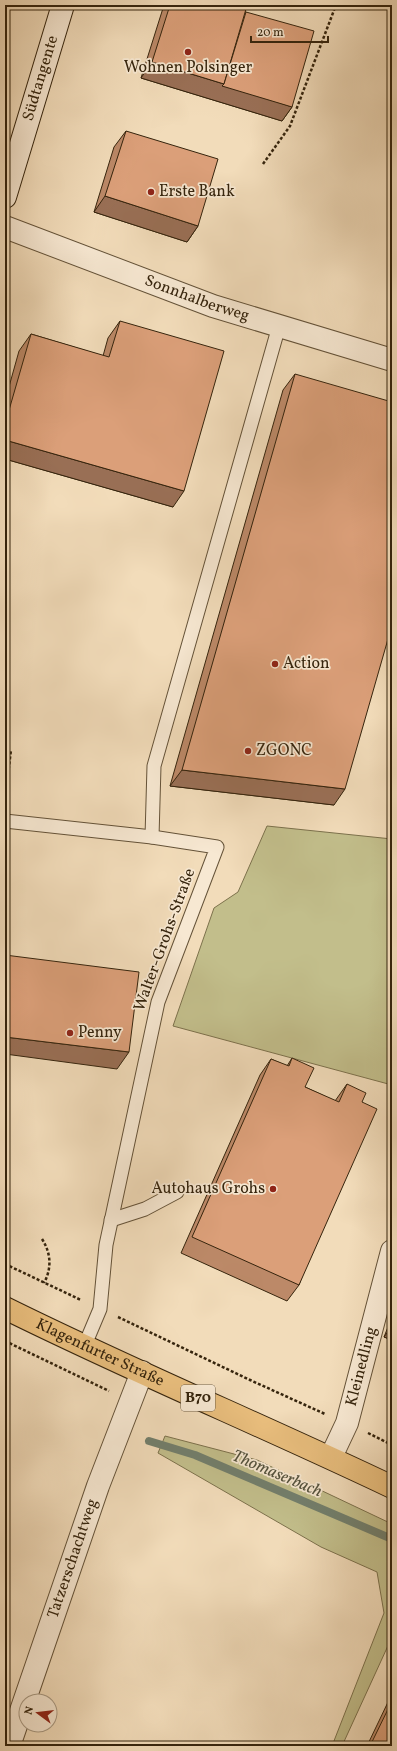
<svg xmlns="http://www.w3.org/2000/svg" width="397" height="1751" viewBox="0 0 397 1751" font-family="Vollkorn,serif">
<rect width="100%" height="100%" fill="#f2dcba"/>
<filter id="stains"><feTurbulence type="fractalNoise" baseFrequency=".005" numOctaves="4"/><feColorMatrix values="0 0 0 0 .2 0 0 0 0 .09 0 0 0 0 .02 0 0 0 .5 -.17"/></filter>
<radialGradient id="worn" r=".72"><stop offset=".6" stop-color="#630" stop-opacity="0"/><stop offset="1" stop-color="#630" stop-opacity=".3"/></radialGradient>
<g fill="#c2be8b" stroke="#7c714c">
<path d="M267,826L392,839V1085L173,1026L214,908L238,892Z"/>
<path d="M165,1436L257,1460L392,1524V1637L342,1746H332L384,1613L377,1572L321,1547L158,1453Z"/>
</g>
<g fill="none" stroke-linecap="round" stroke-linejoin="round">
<path stroke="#727f6d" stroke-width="8" d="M149,1441L195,1455L392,1539"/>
<defs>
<g id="lane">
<path d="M5,821L152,837L217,847L158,1002L106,1245L100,1309L84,1347"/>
<path d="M152,837L154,766L279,326"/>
<path d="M111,1220L145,1209L177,1192"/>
</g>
<g id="street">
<path id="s1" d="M5,227L213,306L392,360"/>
<path id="s2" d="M331,1457L347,1423L392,1251"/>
<path id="s3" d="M9,1746L98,1486L142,1372"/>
</g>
<g id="secondary">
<path id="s4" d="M5,197L63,5"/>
</g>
<g id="primary">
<path id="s5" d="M5,1308C132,1371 264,1426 392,1487"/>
</g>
</defs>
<use href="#lane" stroke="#645238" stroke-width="15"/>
<use href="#street" stroke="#645238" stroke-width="24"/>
<use href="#secondary" stroke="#35240d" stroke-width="24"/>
<use href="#primary" stroke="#35240d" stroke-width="24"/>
<g stroke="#35240d" stroke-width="2.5" stroke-dasharray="3 2" stroke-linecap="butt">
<path d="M263,164L290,126L336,5"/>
<path d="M5,799L11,750"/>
<path d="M42,1239C51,1253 52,1268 44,1283"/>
<path d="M5,1264L81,1300"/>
<path d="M118,1317L250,1380L325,1414"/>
<path d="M5,1341L109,1391"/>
<path d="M368,1433L392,1445"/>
</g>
<use href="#lane" stroke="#f7e8d2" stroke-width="13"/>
<use href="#street" stroke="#f7e8d2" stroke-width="22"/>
<use href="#secondary" stroke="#f7e8d2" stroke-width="22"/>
<use href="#primary" stroke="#e9be7d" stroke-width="22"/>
</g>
<g fill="#bc8968" stroke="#35240d">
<path d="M164,5H233L246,12L292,107L282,121L141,78Z"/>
<path d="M126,131L198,226L187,242L94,212L114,147Z"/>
<path d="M120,321L173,507L5,459V401L19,351L31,334L103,356L108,338Z"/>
<path d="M295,374L334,805L170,786L283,390Z"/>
<path d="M292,1058L305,1087L335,1101L347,1084L362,1102L299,1285L287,1301L181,1253L260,1075L271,1059L287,1066Z"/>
<path d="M392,1317V1340L384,1337Z"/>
<path d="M392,1696V1746H367L389,1700Z"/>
</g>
<g fill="#996f55" stroke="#35240d">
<path d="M152,62L224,84L292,107L282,121L141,78Z"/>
<path d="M105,196L198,226L187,242L94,212Z"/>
<path d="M5,440L184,491L173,507L5,459Z"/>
<path d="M182,770L345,789L334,805L170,786Z"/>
<path d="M5,1037L129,1052L117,1069L5,1054Z"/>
<path d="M392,1326V1340L384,1337Z"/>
</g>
<g fill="#db9f79" stroke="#35240d">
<path d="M170,5H233L246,9L224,84L152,62Z"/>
<path d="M246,12L314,31L292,107L222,86L224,84Z"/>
<path d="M126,131L218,159L198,226L105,196Z"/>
<path d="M120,321L224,351L184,491L5,440V424L31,334L109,357Z"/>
<path d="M295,374L392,402V625L345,789L182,770Z"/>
<path d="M5,955L139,972L129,1052L5,1037Z"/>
<path d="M292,1058L314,1068L305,1087L339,1102L347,1084L366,1093L362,1102L377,1109L299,1285L192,1237L271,1059L289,1066Z"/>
<path d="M392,1701V1746H370Z"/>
</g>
<g fill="#8f2418" stroke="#f7e8d2" stroke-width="1.5">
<circle cx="188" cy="52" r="4"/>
<circle cx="151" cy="192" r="4"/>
<circle cx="275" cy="664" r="4"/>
<circle cx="248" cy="751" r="4"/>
<circle cx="70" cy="1033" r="4"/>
<circle cx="273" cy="1189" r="4"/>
</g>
<g text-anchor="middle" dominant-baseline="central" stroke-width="3.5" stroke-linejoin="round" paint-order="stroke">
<rect fill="#f7e8d2" stroke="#6f5f48" stroke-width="1" x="181" y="1385" width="34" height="26" rx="3"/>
<g font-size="15" font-weight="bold" fill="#35240d">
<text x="198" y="1398">B70</text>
</g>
<g font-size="16" fill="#35240d" stroke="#f7e8d2" text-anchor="start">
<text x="188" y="68" text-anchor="middle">Wohnen Polsinger</text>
<text x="159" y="192">Erste Bank</text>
<text x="283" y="664">Action</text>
<text x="256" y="751">ZGONC</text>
<text x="78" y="1033">Penny</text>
<text x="265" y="1189" text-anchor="end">Autohaus Grohs</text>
</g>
<g font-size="16" fill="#35240d" stroke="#f7e8d2">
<text stroke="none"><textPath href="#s4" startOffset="124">Südtangente</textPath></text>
<text stroke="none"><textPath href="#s1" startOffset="205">Sonnhalberweg</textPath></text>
<text transform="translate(165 940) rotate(-70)">Walter-Grohs-Straße</text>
<text stroke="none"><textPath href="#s5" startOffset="105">Klagenfurter Straße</textPath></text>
<text stroke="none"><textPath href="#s2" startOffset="96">Kleinedling</textPath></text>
<text stroke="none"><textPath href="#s3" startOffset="198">Tatzerschachtweg</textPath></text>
</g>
<g font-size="17" font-style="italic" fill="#54523d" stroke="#f7e8d2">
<text transform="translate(277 1474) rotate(23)">Thomaserbach</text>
</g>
</g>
<rect width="397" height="1751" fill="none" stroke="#f2dcba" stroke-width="20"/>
<rect x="6" y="6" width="385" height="1739" fill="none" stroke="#35240d" stroke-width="2"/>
<rect x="10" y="10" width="377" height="1731" fill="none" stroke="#35240d"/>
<g transform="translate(38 1713) rotate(285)"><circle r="19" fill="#f7e8d2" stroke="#a99a83"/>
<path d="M0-3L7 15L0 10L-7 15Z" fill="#8f2418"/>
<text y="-6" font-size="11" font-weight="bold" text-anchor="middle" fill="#35240d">N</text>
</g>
<path d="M251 36v6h77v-6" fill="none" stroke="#35240d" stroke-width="2"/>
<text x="257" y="36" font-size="12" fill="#35240d" stroke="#f7e8d2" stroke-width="3" paint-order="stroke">20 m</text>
<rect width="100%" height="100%" filter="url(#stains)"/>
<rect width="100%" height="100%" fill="url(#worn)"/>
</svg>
